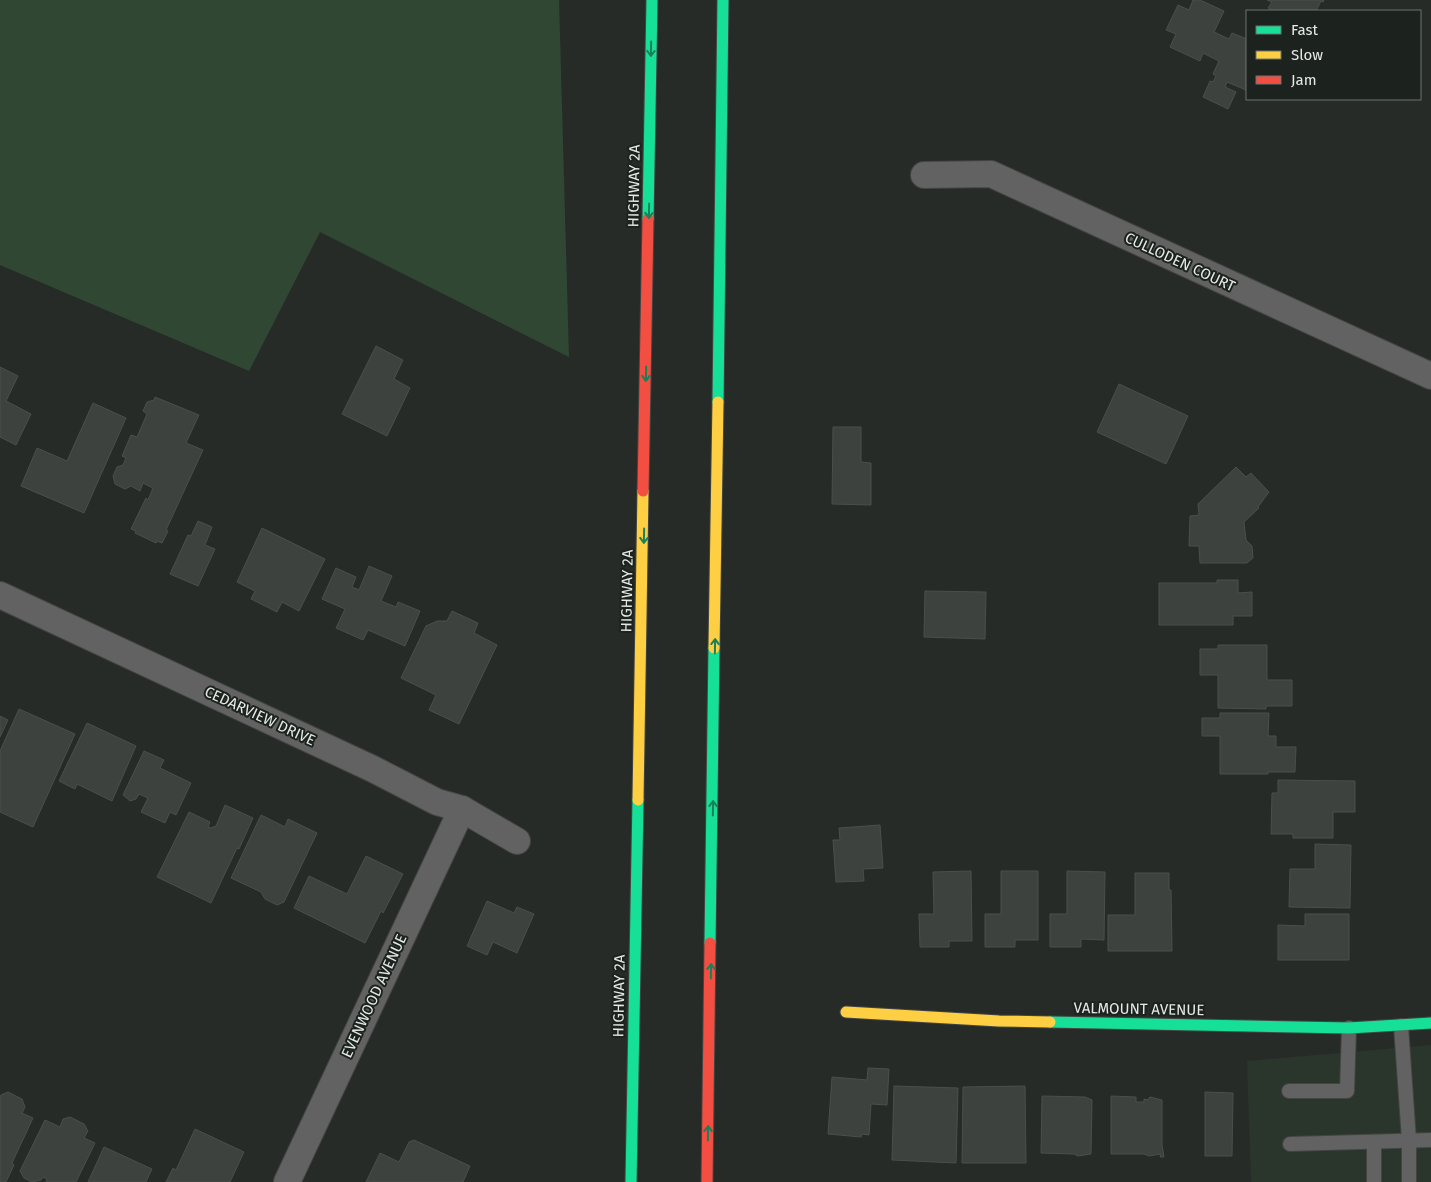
<svg xmlns="http://www.w3.org/2000/svg" width="1431" height="1182" viewBox="0 0 1431 1182" font-family="'Fira Sans',sans-serif">
<rect width="100%" height="100%" fill="#272b28"/>
<path fill="#2a352c" d="M1431,1045V1182H1251L1247,1061Z"/>
<path fill="#304734" d="M0,0H559L569,357L320,232L249,371L0,265Z"/>
<g fill="#3e423f" stroke="#4b4e4c">
<path d="M1193,0H1200L1224,11L1214,32L1229,39L1232,33L1247,39V88L1246,90L1227,82L1225,87L1236,92L1228,109L1203,97L1210,81L1213,82L1216,76L1213,74L1219,61L1203,53L1200,61L1170,47L1176,34L1166,30L1178,5L1189,10Z"/>
<path d="M1267,0H1324L1323,2L1321,1L1316,11H1275L1268,8L1272,2Z"/>
<path d="M376,346L403,360L394,379L410,388L387,436L342,414Z"/>
<path d="M0,367L18,376L6,401L31,414L16,445L0,437Z"/>
<path d="M1119,384L1188,416L1166,464L1097,432Z"/>
<path d="M155,397L199,415L186,443L203,450L166,530L168,531L162,543L157,541L156,543L135,533L136,531L131,529L146,498L148,500L153,488L143,483L140,491L131,486L125,489L115,484L113,476L117,467L123,465L126,458L122,456L131,435L137,437L147,414L143,411L147,402L154,400Z"/>
<path d="M93,403L126,418L84,513L21,486L37,448L67,461Z"/>
<path d="M833,427H861V462L871,463V505L832,504Z"/>
<path d="M1236,467L1246,477L1251,473L1269,492L1258,507L1259,508L1244,522L1246,540L1252,546L1253,558L1247,563H1200L1199,546H1189L1190,516L1199,515L1198,504Z"/>
<path d="M198,521L212,527L205,545L215,549L198,586L170,574L188,535L191,536Z"/>
<path d="M262,528L325,559L299,611L282,602L277,612L251,599L255,591L237,582Z"/>
<path d="M369,566L392,576L381,601L396,607L398,602L420,611L405,646L368,630L363,640L336,628L345,609L322,599L336,568L356,577L352,587L359,590Z"/>
<path d="M1217,580H1238V593L1252,592V616H1233V625H1159V583H1217Z"/>
<path d="M925,591L986,592L985,639L924,637Z"/>
<path d="M452,611L478,623L474,633L497,645L459,724L429,710L436,695L401,678L426,626L437,621H447Z"/>
<path d="M1218,645H1267V680H1292V706H1266V709L1218,708V675H1200V649H1218Z"/>
<path d="M19,709L75,734L33,827L0,812V751Z"/>
<path d="M1220,713H1269L1268,736H1276V747H1296L1295,772H1268V774H1220V736H1202V718H1220Z"/>
<path d="M0,716L8,720L0,737Z"/>
<path d="M87,723L136,746L112,801L77,784L75,789L59,781Z"/>
<path d="M144,751L164,760L160,768L191,783L176,815L170,812L165,823L141,812L148,798L139,794L136,799L130,801L123,795Z"/>
<path d="M1278,780L1355,781V812H1333V838H1293V834H1271L1272,793H1278Z"/>
<path d="M225,805L253,818L239,849L237,848L211,903L157,877L189,812L210,822L208,827L211,828L216,826Z"/>
<path d="M261,815L285,827L288,819L317,833L284,902L277,905L265,899L261,892L231,878Z"/>
<path d="M880,825L883,868L863,869L864,881L836,882L833,840H840L839,828Z"/>
<path d="M1315,844L1351,845L1350,908L1289,907L1290,869H1315Z"/>
<path d="M366,856L403,874L383,913L381,911L365,943L294,908L309,876L347,894Z"/>
<path d="M971,871L972,941H949V947H920L919,914H934L933,872Z"/>
<path d="M1001,871H1038V940H1015V947H985V914H1001Z"/>
<path d="M1067,871L1105,872L1104,940L1081,939V947H1050V914H1067Z"/>
<path d="M1135,873H1169V890H1171L1172,951H1108V915H1135Z"/>
<path d="M487,901L514,913L517,907L534,914L517,953L493,942L487,955L467,946Z"/>
<path d="M1305,914H1349V960H1278V925L1305,926Z"/>
<path d="M868,1068L889,1069L887,1105L871,1104L869,1135L862,1134L861,1137L828,1134L832,1077L867,1080Z"/>
<path d="M894,1086L958,1088L956,1163L892,1160Z"/>
<path d="M1025,1086L1026,1163H962L963,1087Z"/>
<path d="M8,1092L22,1099L25,1107L22,1113L33,1118L12,1163L14,1165L6,1182H0V1097L1,1095Z"/>
<path d="M1205,1092L1233,1093L1232,1156H1205Z"/>
<path d="M1042,1096L1085,1097L1092,1100L1091,1154L1078,1156L1074,1154L1041,1153Z"/>
<path d="M1111,1096L1136,1097V1102H1144V1099L1147,1100L1150,1097L1162,1100V1145L1164,1157H1160L1161,1154L1149,1156L1144,1154H1111Z"/>
<path d="M70,1117L84,1124L88,1131L84,1138L95,1143L76,1182H46L47,1179L43,1177L41,1180L32,1182L24,1178L20,1171L45,1120L60,1127L63,1119Z"/>
<path d="M195,1129L244,1152L230,1182H166L173,1168L176,1170Z"/>
<path d="M414,1140L470,1166L463,1182H366L380,1153L399,1162L409,1142Z"/>
<path d="M104,1147L152,1169L146,1182H88Z"/>
</g>
<g fill="none" stroke-linecap="round" stroke-linejoin="round">
<defs>
<g id="lane">
<path d="M1401,1026L1409,1140V1182"/>
<path d="M1289,1091H1347L1349,1028"/>
<path d="M1290,1144L1431,1140"/>
<path d="M1374,1182V1142"/>
</g>
<g id="street">
<path d="M924,175L991,174L1431,376"/>
<path d="M0,595L373,769L437,802L462,809L517,841"/>
<path d="M287,1182L462,809"/>
</g>
<g id="fast">
<path d="M648,219L652,0"/>
<path d="M718,402L723,0"/>
<path d="M710,943L714,648"/>
<path d="M1050,1022L1349,1028L1431,1023"/>
<path d="M631,1182L638,800"/>
</g>
<g id="slow">
<path d="M714,648L718,402"/>
<path d="M638,800L643,491"/>
<path d="M846,1012L999,1021L1050,1022"/>
</g>
<g id="jam">
<path d="M643,491L648,219"/>
<path d="M707,1182L710,943"/>
</g>
</defs>
<use href="#lane" stroke="#434543" stroke-width="16"/>
<use href="#street" stroke="#434543" stroke-width="28"/>
<use href="#fast" stroke="#434543" stroke-width="13"/>
<use href="#slow" stroke="#434543" stroke-width="13"/>
<use href="#jam" stroke="#434543" stroke-width="13"/>
<use href="#lane" stroke="#616261" stroke-width="14"/>
<use href="#street" stroke="#616261" stroke-width="26"/>
<use href="#fast" stroke="#16e098" stroke-width="11"/>
<use href="#slow" stroke="#ffcf43" stroke-width="11"/>
<use href="#jam" stroke="#f24e42" stroke-width="11"/>
</g>
<defs><path id="oneway-shaft" d="M-6 0H5M1.5-3L5.5 0L1.5 3" fill="none" stroke-width="1.6" stroke-linecap="round" stroke-linejoin="round" transform="scale(1.25)"/></defs>
<g stroke="#19815a">
<use href="#oneway-shaft" transform="translate(651 49) rotate(91)"/>
<use href="#oneway-shaft" transform="translate(649 211) rotate(91)"/>
<use href="#oneway-shaft" transform="translate(646 374) rotate(91)"/>
<use href="#oneway-shaft" transform="translate(644 536) rotate(91)"/>
<use href="#oneway-shaft" transform="translate(715 646) rotate(-89)"/>
<use href="#oneway-shaft" transform="translate(713 808) rotate(-89)"/>
<use href="#oneway-shaft" transform="translate(711 971) rotate(-89)"/>
<use href="#oneway-shaft" transform="translate(708 1133) rotate(-89)"/>
</g>
<g text-anchor="middle" dominant-baseline="central" stroke-width="4" stroke-linejoin="round" paint-order="stroke">
<g font-size="15" fill="#e6eae7" stroke="#1c221d">
<text transform="translate(634 186) rotate(-89)">HIGHWAY 2A</text>
<text transform="translate(1180 262) rotate(25)">CULLODEN COURT</text>
<text transform="translate(627 591) rotate(-89)">HIGHWAY 2A</text>
<text transform="translate(260 716) rotate(25)">CEDARVIEW DRIVE</text>
<text transform="translate(374 996) rotate(-65)">EVENWOOD AVENUE</text>
<text transform="translate(619 996) rotate(-89)">HIGHWAY 2A</text>
<text transform="translate(1139 1009) rotate(1)">VALMOUNT AVENUE</text>
</g>
</g>
<rect x="1246" y="10" width="175" height="90" fill="#1c221d" stroke="#6d726e"/>
<rect x="1256" y="26" width="25" height="8" fill="#16e098" stroke="#6d726e"/>
<text x="1291" y="35" font-size="15" fill="#e6eae7">Fast</text>
<rect x="1256" y="51" width="25" height="8" fill="#ffcf43" stroke="#6d726e"/>
<text x="1291" y="60" font-size="15" fill="#e6eae7">Slow</text>
<rect x="1256" y="76" width="25" height="8" fill="#f24e42" stroke="#6d726e"/>
<text x="1291" y="85" font-size="15" fill="#e6eae7">Jam</text>
</svg>
